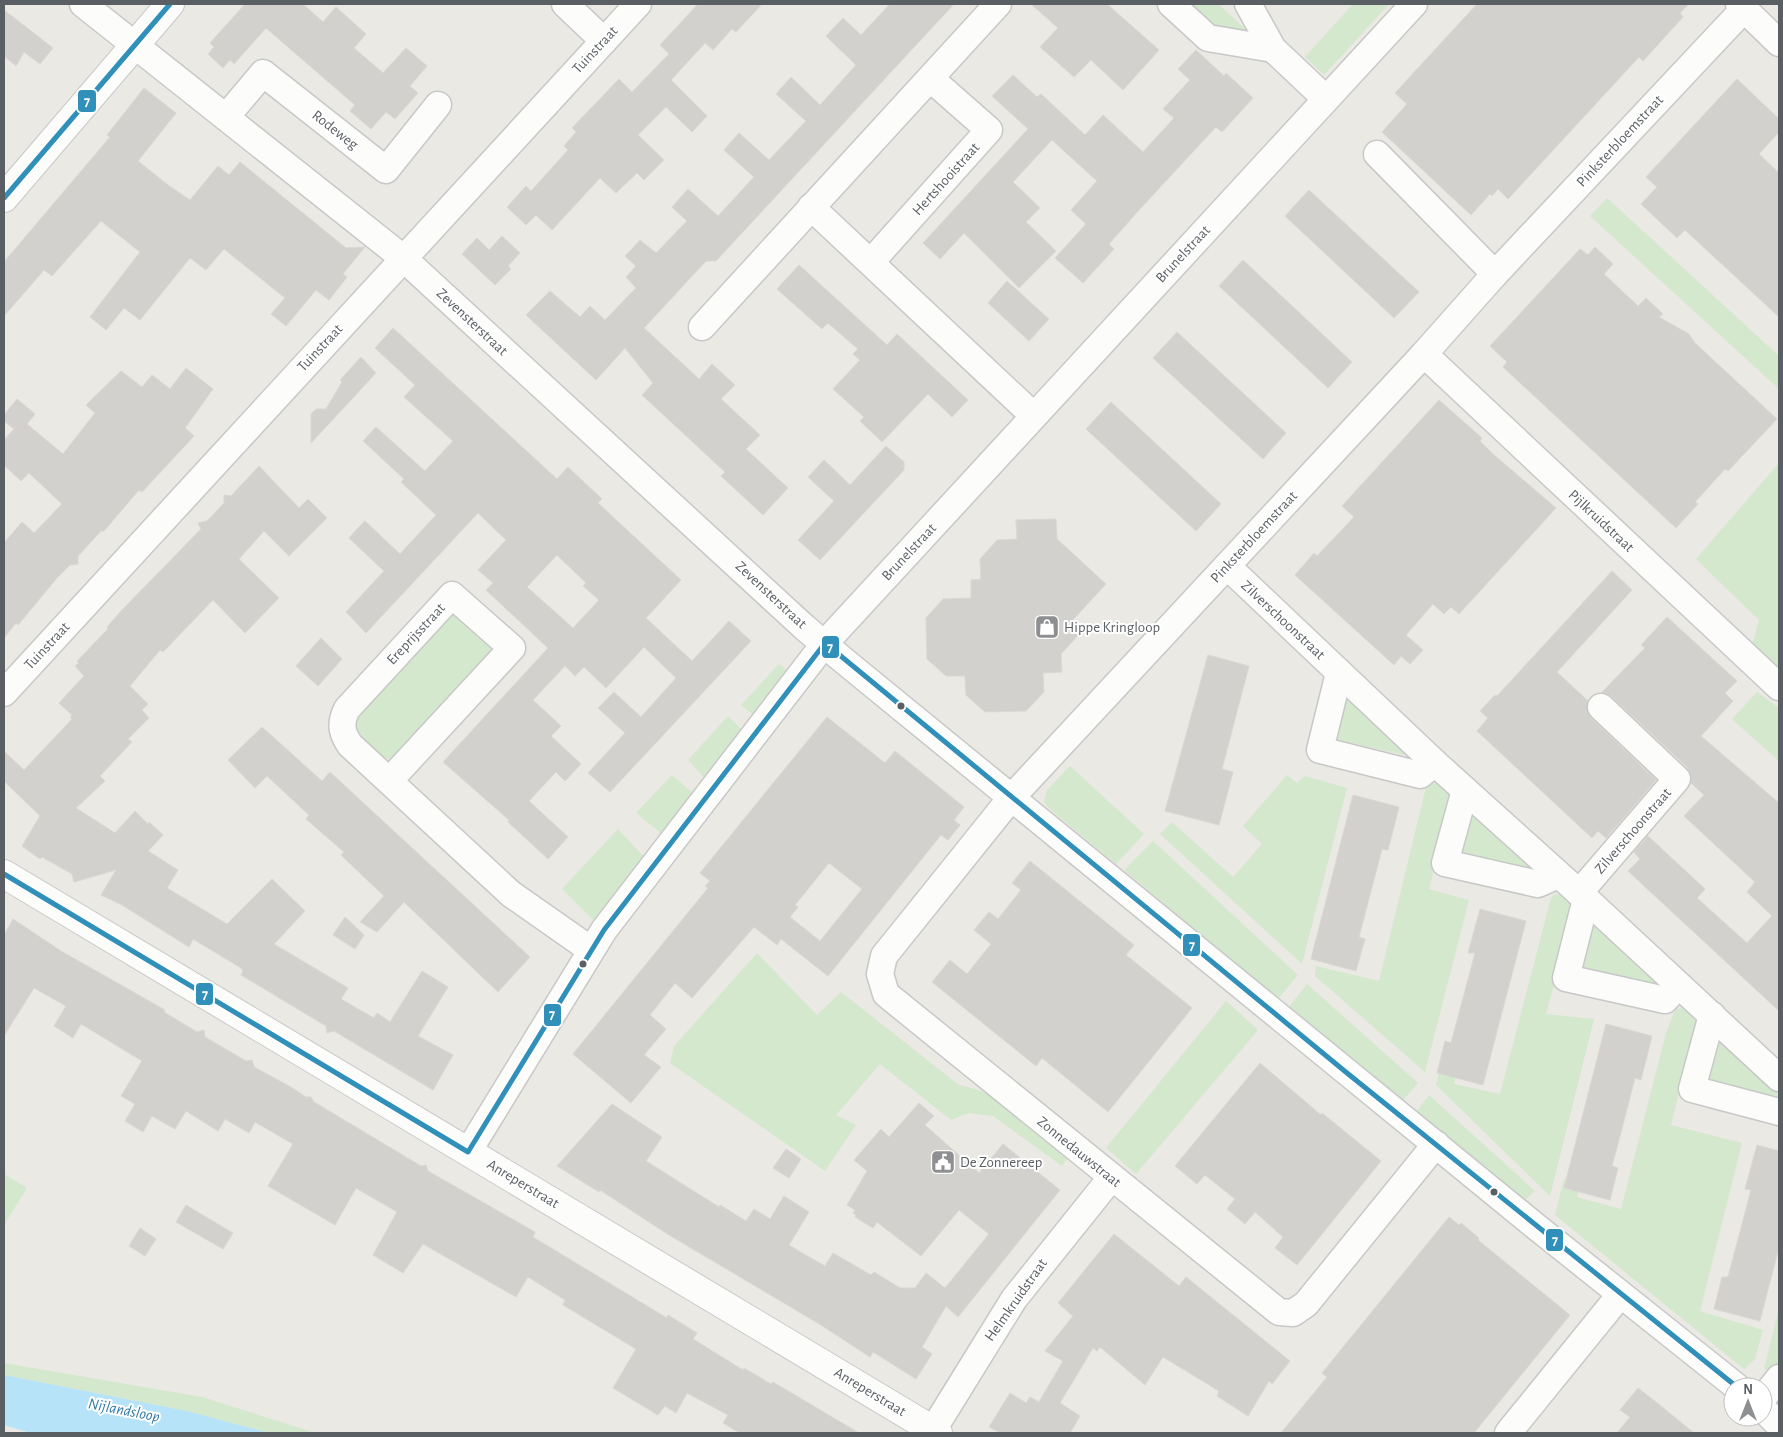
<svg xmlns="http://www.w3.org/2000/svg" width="1783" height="1437" viewBox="0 0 1783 1437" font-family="'Alegreya Sans',sans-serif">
<rect width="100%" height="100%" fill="#ebe9e4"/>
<g fill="#d3e8cd">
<path d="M1186,4H1218L1253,36L1216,32Z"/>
<path d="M1353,4H1389L1324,75L1305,57Z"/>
<path d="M1607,198L1779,356V389L1590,216Z"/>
<path d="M1779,463V670L1752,646L1759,620L1696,559Z"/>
<path d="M457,613L492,642L488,664L400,756C376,766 367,748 351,732V721L449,614Z"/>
<path d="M779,664L789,672L753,715L741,705Z"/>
<path d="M1757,692L1779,708V761L1732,719Z"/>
<path d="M1348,699L1355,702L1410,756L1333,739L1342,702Z"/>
<path d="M728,716L742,730L704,777L688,760Z"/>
<path d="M1070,766L1144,834L1116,864L1050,809L1044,802L1047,790Z"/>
<path d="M672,775L693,793L662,834L636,813Z"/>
<path d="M1287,775L1297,783L1305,776L1347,788L1302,964L1160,834L1172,822L1233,877L1262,844L1243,826Z"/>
<path d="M1431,783H1438L1450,794L1451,803L1429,889L1469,900L1425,1072L1315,976L1316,966L1379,981L1426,787Z"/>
<path d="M1473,813L1532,867V873L1458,852L1463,820Z"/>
<path d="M618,829L644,857L594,921L562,889Z"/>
<path d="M1153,841L1298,975L1278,999L1124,870Z"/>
<path d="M1562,894L1570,898L1575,909L1546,1014L1594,1019L1550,1196L1436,1085L1442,1062L1458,1064L1454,1084L1500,1094L1551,898L1554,895Z"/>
<path d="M1593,927H1598L1655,980V987L1583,970L1577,962L1588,929Z"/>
<path d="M757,953L817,1015L841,992L959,1085C1007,1094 1034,1125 1069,1156L1062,1166L993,1116L968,1113L951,1120L880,1064L836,1115L856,1125L825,1171L670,1063L674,1046Z"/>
<path d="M1307,984L1418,1083L1403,1100L1288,1008Z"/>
<path d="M1226,1001L1258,1030L1136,1174L1106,1148Z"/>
<path d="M1681,1008L1695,1016L1697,1023L1671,1125L1742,1143L1700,1311L1763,1330L1755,1359L1744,1369L1555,1215L1564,1179L1581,1182L1577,1197L1621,1209L1666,1033L1675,1010Z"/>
<path d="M1717,1042L1727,1045L1778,1094L1777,1101L1703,1079Z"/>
<path d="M1429,1095L1535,1191L1525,1200L1416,1112Z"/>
<path d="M4,1174L27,1188L4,1225Z"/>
<path d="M1779,1308V1362L1771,1372L1764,1369Z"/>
<path d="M4,1363L202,1397L316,1433H269L187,1411L4,1375Z"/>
</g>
<path fill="#b6e3f7" d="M4,1375L187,1411L269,1433H30L4,1425Z"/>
<g fill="#d2d1ce" stroke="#dad7d4" fill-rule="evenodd">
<path d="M245,4H303L323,22L336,7L366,34L354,48L383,73L406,48L427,66L410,86L418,93L395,119L386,112L371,129L350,111L355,105L266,28L234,64L230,60L223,68L208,54L214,47L210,43Z"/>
<path d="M698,4H762L736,32L732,29L713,50L705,43L671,80L707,116L692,132L666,107L638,135L664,160L644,180L637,173L616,193L600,178L552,230L536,215L526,225L507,207L526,186L531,191L568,150L564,146L576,132L572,128L619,79L632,92L669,54L660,45Z"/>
<path d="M890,4H954L716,261H706L644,328L699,379L712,364L735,385L721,399L760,435L746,449L788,488L763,515L721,476L725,472L642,395L653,383L625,348L596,380L526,315L550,291L580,317L590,306L605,320L636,288L626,277L636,266L625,256L632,249L640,240L656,253L687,221L672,207L688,189L718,216L754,177L724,150L739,133L769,160L806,121L776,94L791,77L820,105L856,65L826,36L843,18L861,35Z"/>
<path d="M1031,4H1107L1159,50L1123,90L1091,60L1074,77L1040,47L1058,28Z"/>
<path d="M1477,4H1689L1680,13L1683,17L1643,61L1639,57L1508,199L1498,189L1492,196L1490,194L1471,215L1382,132L1407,104L1395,93Z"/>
<path d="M4,10L53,48L40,64L24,52L16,66L4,56Z"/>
<path d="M1196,50L1224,76L1226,73L1253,98L1222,132L1216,127L1139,210L1109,244L1114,249L1083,283L1055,258L1086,224L1071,210L1097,181L1052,140L1013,182L1040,208L1026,222L1056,251L1019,288L964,233L940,259L923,243L1028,129L992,96L1013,75L1037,97L1041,94L1085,135L1103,115L1143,152L1174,118L1163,109L1190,80L1178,69Z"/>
<path d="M1737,79L1779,119V132L1759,154L1779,173V317L1685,230L1677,238L1641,204L1657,187L1646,177Z"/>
<path d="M144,88L176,113L138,161L168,185L190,200L218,166L229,175L240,162L346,248L365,247L343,274L347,277L329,300L316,290L286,326L271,314L285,298L224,249L206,270L190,258L140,320L124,308L106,330L90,317L140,252L101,221L52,276L44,270L4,316V262L110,137L107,135Z"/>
<path d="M1309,190L1419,292L1394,318L1285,216Z"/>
<path d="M502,236L520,253L508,266L511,269L495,285L462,254L477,238L489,250Z"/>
<path d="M1595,247L1613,264L1604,274L1638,306L1646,298L1663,314L1659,317L1689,334L1695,343L1777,419L1728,471L1725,469L1695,502L1698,504L1676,528L1503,367L1507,362L1490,346L1580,249L1588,255Z"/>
<path d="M1243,260L1352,362L1328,388L1219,286Z"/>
<path d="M799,265L887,345L897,334L968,400L952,417L928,394L882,442L860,421L864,417L833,389L860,360L853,354L858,349L828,323L822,329L777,289Z"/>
<path d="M1007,281L1049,319L1029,341L988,303Z"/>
<path d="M393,328L557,479L568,467L602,499L598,503L681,580L646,618L692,661L729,621L751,641L610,792L588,773L625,733L598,708L614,692L641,717L676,678L644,647L606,688L584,667L575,676L565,666L533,700L561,726L551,736L581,764L565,781L556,772L529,801L568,837L548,859L508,822L509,820L443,762L548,648L486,590L493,583L478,570L506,540L478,513L366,633L346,612L384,571L349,538L357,529L365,521L400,554L436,515L401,482L404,479L363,441L376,427L425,471L453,441L404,397L415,385L375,348ZM557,555L586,583L583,586L599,600L573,628L527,587Z"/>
<path d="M1177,332L1286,433L1263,459L1153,358Z"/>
<path d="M361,357L376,373L311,443V414L316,409H326L342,382L340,380Z"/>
<path d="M186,368L213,389L185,428L194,436L142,492L139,490L104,531H101L78,556V564L70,565L57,578L18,625L16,623L4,638V543L22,522L34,533L62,504L29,473L21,481L4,465V440L14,429L4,421V415L17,399L35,414L27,424L63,454L95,413L86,405L121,371L142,387L152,375L170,389Z"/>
<path d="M1439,400L1482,438L1480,441L1493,454L1556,508L1459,614L1451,607L1444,614L1433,604L1406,635L1423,650L1410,664L1401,656L1394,665L1295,575L1314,553L1317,556L1354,517L1342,506Z"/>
<path d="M1111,402L1221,504L1196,531L1086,429Z"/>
<path d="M886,446L904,462V470L820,560L798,540L834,501L808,477L824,460L850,485Z"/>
<path d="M259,466L299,508L308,499L327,518L289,556L264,531L239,559L279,598L245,633L213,600L163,652L160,650L130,686L148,704L142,710L149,718L128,739L132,742L100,776L105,781L76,808L115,833L135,811L148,824L149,822L163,835L148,851L178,870L167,888L227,924L272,879L305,911L274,944L348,988L341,999L374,1018L377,1013L390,1022L422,971L448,987L418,1036L453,1055L433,1090L334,1031L327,1033L326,1026L241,975L243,971L241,968L193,939L189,947L122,905L101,895L116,870L74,882L72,874L42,857L40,859L22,846L40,816L4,781V751L24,770L72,719L70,717L72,715L59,703L84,676L75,666L79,663L77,661L108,629L107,627L121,611L201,529L198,523L207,521L224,503V495L231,496Z"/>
<path d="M1056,519L1057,539L1106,584L1070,623L1080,633L1061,654L1062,672L1043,673L1044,692L1026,711L985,712L966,695L965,676H946L927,659L926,618L943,599L971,598V580L981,579L980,559L997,540L1017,539L1016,520Z"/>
<path d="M1612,571L1632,590L1557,672L1588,701L1587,711L1591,718L1656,780L1606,838L1598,831L1592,838L1477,731L1488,718L1480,711L1495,695L1497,696Z"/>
<path d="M1667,617L1737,681L1725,693L1733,701L1701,736L1779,803V1011L1628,871L1640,859L1634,852L1648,836L1705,889L1697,898L1747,943L1772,916L1747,892L1755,882L1684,816L1704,795L1691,783V775L1688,768L1611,696L1602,692L1645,648L1641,645Z"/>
<path d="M321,638L342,659L318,686L296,666Z"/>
<path d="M1208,655L1249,666L1222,769L1233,772L1219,825L1165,811Z"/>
<path d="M827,717L885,763L895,751L964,807L954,820L960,825L948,840L941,835L828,976L781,939L777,945L754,927L692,998L675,983L650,1015L666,1029L644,1055L661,1067L631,1103L573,1054L708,888L705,886L710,881L700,873ZM829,863L862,889L820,941L790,917L798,907L795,905Z"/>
<path d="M262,727L322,781L330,772L530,957L498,992L404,902L377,932L360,922L384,896L341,855L344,852L306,819L309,815L267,776L255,788L228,760Z"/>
<path d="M1353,795L1399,807L1388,850L1382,849L1359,937L1365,939L1356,971L1311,959Z"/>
<path d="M1030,861L1134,945L1126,955L1192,1008L1108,1112L1042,1058L1036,1066L932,982L950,960L967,974L991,944L974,930L989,912L998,919L1021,890L1012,883Z"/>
<path d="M1480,909L1526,921L1483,1085L1437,1073L1445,1041L1451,1043L1475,953H1468Z"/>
<path d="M345,917L364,935L355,949L333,935Z"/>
<path d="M13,919L61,951L165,1010L164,1012L197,1032L204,1030L205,1037L246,1061L252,1060L254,1067L291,1087L306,1097H311L314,1102L421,1166L426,1165L428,1171L535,1232L533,1237L667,1318L668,1315L697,1333L693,1339L743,1370L744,1368L771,1384L773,1382L859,1433H740L723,1423L728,1415L687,1393L676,1413L665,1406L658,1415L613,1388L636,1349L563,1305L565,1300L528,1277L516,1297L423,1244L403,1273L373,1255L397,1212L356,1188L335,1225L268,1186L293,1144L255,1122L249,1133L225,1119L218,1131L186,1111L175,1129L152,1116L143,1132L125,1121L135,1104L121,1096L142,1061L81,1024L73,1038L54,1026L66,1006L34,988L4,1036V935Z"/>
<path d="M1606,1024L1652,1036L1641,1080L1635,1078L1625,1117L1612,1166L1618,1168L1610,1200L1564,1188Z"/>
<path d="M1260,1063L1321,1115L1322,1113L1381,1161L1297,1265L1275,1248L1283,1237L1255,1212L1245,1224L1227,1209L1235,1199L1205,1175L1197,1184L1175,1166Z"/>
<path d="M919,1103L934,1116L925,1125L979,1173L1003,1144L1060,1190L958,1317L946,1306L922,1347L932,1354L916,1379L873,1352L870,1357L821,1325L669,1235L600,1190L599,1192L557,1166L612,1104L662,1137L646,1161L719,1207L720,1205L746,1221L754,1209L770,1219L784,1196L809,1212L789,1245L809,1257L825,1266L833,1253L871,1275L874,1272L900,1288H915L926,1273L945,1288L989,1234L959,1210L921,1256L877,1222L873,1228L855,1217L856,1215L853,1213L855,1210L847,1205L867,1171L854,1160L881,1129L889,1137Z"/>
<path d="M1757,1145L1779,1151V1247L1760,1321L1714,1309L1722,1277H1728L1751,1190L1745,1189Z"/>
<path d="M786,1149L801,1159L789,1178L773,1168Z"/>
<path d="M186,1205L233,1233L223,1249L176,1222Z"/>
<path d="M1449,1217L1459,1225L1461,1223L1479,1238L1478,1240L1570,1315L1474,1433H1281L1327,1377L1322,1373Z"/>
<path d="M140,1228L156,1239L145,1256L129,1246Z"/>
<path d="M1114,1234L1179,1286L1186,1277L1290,1361L1272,1384L1269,1381L1248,1416L1217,1396L1219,1391L1163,1357L1145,1385L1100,1347L1097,1351L1093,1348L1060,1403L1080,1416L1070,1433H1000L989,1427L1010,1393L1026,1403L1030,1397L1039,1402L1063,1361L1045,1351L1073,1316L1058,1303Z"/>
<path d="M1638,1388L1656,1402L1694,1433H1617L1630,1417L1620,1410Z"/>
</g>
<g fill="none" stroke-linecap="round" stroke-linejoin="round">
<defs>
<g id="street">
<path d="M83,4L403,258L804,627L843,660L1534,1225L1737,1387"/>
<path d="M565,4L604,41"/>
<path d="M1171,4L1208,38L1273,49"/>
<path d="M1248,4L1273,49L1326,99"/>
<path d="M1739,4L1779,43"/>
<path d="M226,117L263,73L386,170L438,105"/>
<path d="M1377,154L1495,274"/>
<path d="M811,207L1034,416"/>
<path d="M871,262L989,130L931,79"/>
<path d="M702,327L998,4"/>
<path d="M1424,354L1779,687"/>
<path d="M1227,566L1435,763L1586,899L1779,1078"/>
<path d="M1339,673L1320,750L1420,775L1435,763"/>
<path d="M4,693L638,4"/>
<path d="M390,780L512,648L452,595L347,709C340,723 341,732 350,745L511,894L591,950"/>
<path d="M1465,790L1445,863L1538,884L1558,875"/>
<path d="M1579,893L1677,779L1601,707"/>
<path d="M1586,899L1566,978L1665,1000L1678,986"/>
<path d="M1712,1015L1692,1089L1779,1112"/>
<path d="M1436,1144L1306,1304L1293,1313L1279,1312L886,994L880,974L884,956L1011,798L1424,354L1495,274L1744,9"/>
<path d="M468,1152L604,930L825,643L1414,4"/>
<path d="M1763,1398L1779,1378"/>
<path d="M1763,1409L1779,1425"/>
<path d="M933,1430L1014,1299L1111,1178"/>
<path d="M1508,1433L1620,1295"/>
</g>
<g id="secondary">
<path d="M4,198L170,4"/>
<path d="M4,874L938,1433"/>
</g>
</defs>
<use href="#street" stroke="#c7c8c7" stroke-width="29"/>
<use href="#secondary" stroke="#c8c8c8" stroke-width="30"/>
<use href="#street" stroke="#fcfcfb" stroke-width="26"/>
<use href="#secondary" stroke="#fcfcfb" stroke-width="28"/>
<defs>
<g id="bus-1">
<path d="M4,198L170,4"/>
<path d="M4,874L468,1152L604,930L825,643L1347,1073L1737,1387"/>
</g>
</defs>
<use href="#bus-1" stroke="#fff" stroke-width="9"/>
<use href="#bus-1" stroke="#3090ba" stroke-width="5"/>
</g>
<defs>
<symbol id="shop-square" viewBox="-11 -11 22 22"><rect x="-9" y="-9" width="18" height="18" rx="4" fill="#8d8f90" stroke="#fff"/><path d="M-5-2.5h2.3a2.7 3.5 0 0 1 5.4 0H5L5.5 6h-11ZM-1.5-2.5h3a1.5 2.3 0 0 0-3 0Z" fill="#fff"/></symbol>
<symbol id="civic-square" viewBox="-11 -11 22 22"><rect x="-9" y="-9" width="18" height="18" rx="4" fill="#8d8f90" stroke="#fff"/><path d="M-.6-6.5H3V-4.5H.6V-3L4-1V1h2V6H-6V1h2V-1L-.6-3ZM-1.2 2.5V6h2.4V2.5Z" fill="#fff"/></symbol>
</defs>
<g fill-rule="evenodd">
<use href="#shop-square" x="1033" y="613" width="28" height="28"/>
<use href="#civic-square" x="929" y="1148" width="28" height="28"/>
</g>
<g fill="#5a5f63" stroke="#fff" stroke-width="2">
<circle cx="901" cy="706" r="4.5"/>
<circle cx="583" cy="964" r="4.5"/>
<circle cx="1494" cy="1192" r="4.5"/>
</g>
<g text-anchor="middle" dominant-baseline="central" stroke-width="4" stroke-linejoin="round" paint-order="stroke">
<g font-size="15" fill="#5a5f63" stroke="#fff">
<text transform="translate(595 50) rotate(-47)">Tuinstraat</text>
<text transform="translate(335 130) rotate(38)">Rodeweg</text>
<text transform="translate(1620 141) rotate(-47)">Pinksterbloemstraat</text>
<text transform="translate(946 179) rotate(-48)">Hertshooistraat</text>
<text transform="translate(1183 254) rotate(-47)">Brunelstraat</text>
<text transform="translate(472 322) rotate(43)">Zevensterstraat</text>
<text transform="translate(320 348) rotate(-47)">Tuinstraat</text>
<text transform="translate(1601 521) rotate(43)">Pijlkruidstraat</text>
<text transform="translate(1254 537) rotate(-47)">Pinksterbloemstraat</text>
<text transform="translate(909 552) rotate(-47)">Brunelstraat</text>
<text transform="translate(771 595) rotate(43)">Zevensterstraat</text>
<text transform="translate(1283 620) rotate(43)">Zilverschoonstraat</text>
<text transform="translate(416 634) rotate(-47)">Ereprijsstraat</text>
<text transform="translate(47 646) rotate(-47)">Tuinstraat</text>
<text transform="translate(1633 831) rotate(-49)">Zilverschoonstraat</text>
<text transform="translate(1079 1152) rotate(39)">Zonnedauwstraat</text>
<text transform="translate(523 1184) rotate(31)">Anreperstraat</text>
<text transform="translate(1016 1300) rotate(-55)">Helmkruidstraat</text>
<text transform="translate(870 1392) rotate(31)">Anreperstraat</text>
</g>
<g font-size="15" fill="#5a5f63" stroke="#fff" text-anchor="start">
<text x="1064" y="627">Hippe Kringloop</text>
<text x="960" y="1162">De Zonnereep</text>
</g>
<g font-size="16" font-style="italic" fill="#3179a7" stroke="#fff">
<text transform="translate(124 1410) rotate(11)">Nijlandsloop</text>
</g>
</g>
<g stroke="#fff" stroke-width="2">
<rect x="77" y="89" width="20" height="24" rx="5" fill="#3090ba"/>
<rect x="821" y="635" width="19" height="24" rx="5" fill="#3090ba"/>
<rect x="1182" y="933" width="19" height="24" rx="5" fill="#3090ba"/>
<rect x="195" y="982" width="19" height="24" rx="5" fill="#3090ba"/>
<rect x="543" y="1003" width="19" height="24" rx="5" fill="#3090ba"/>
<rect x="1545" y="1228" width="19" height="24" rx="5" fill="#3090ba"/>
</g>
<g font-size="14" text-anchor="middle" font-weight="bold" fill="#fff">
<text x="87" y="106">7</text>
<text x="830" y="652">7</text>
<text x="1192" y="950">7</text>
<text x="205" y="999">7</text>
<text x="552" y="1019">7</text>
<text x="1555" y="1245">7</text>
</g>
<rect width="1783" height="1437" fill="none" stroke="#5a5f63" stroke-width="10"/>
<g transform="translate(1748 1402)"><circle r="24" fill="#ffffff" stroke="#bdbfc1"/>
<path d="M0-4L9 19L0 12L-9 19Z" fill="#8d8f90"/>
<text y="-8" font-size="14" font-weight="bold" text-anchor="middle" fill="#5a5f63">N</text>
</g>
</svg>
